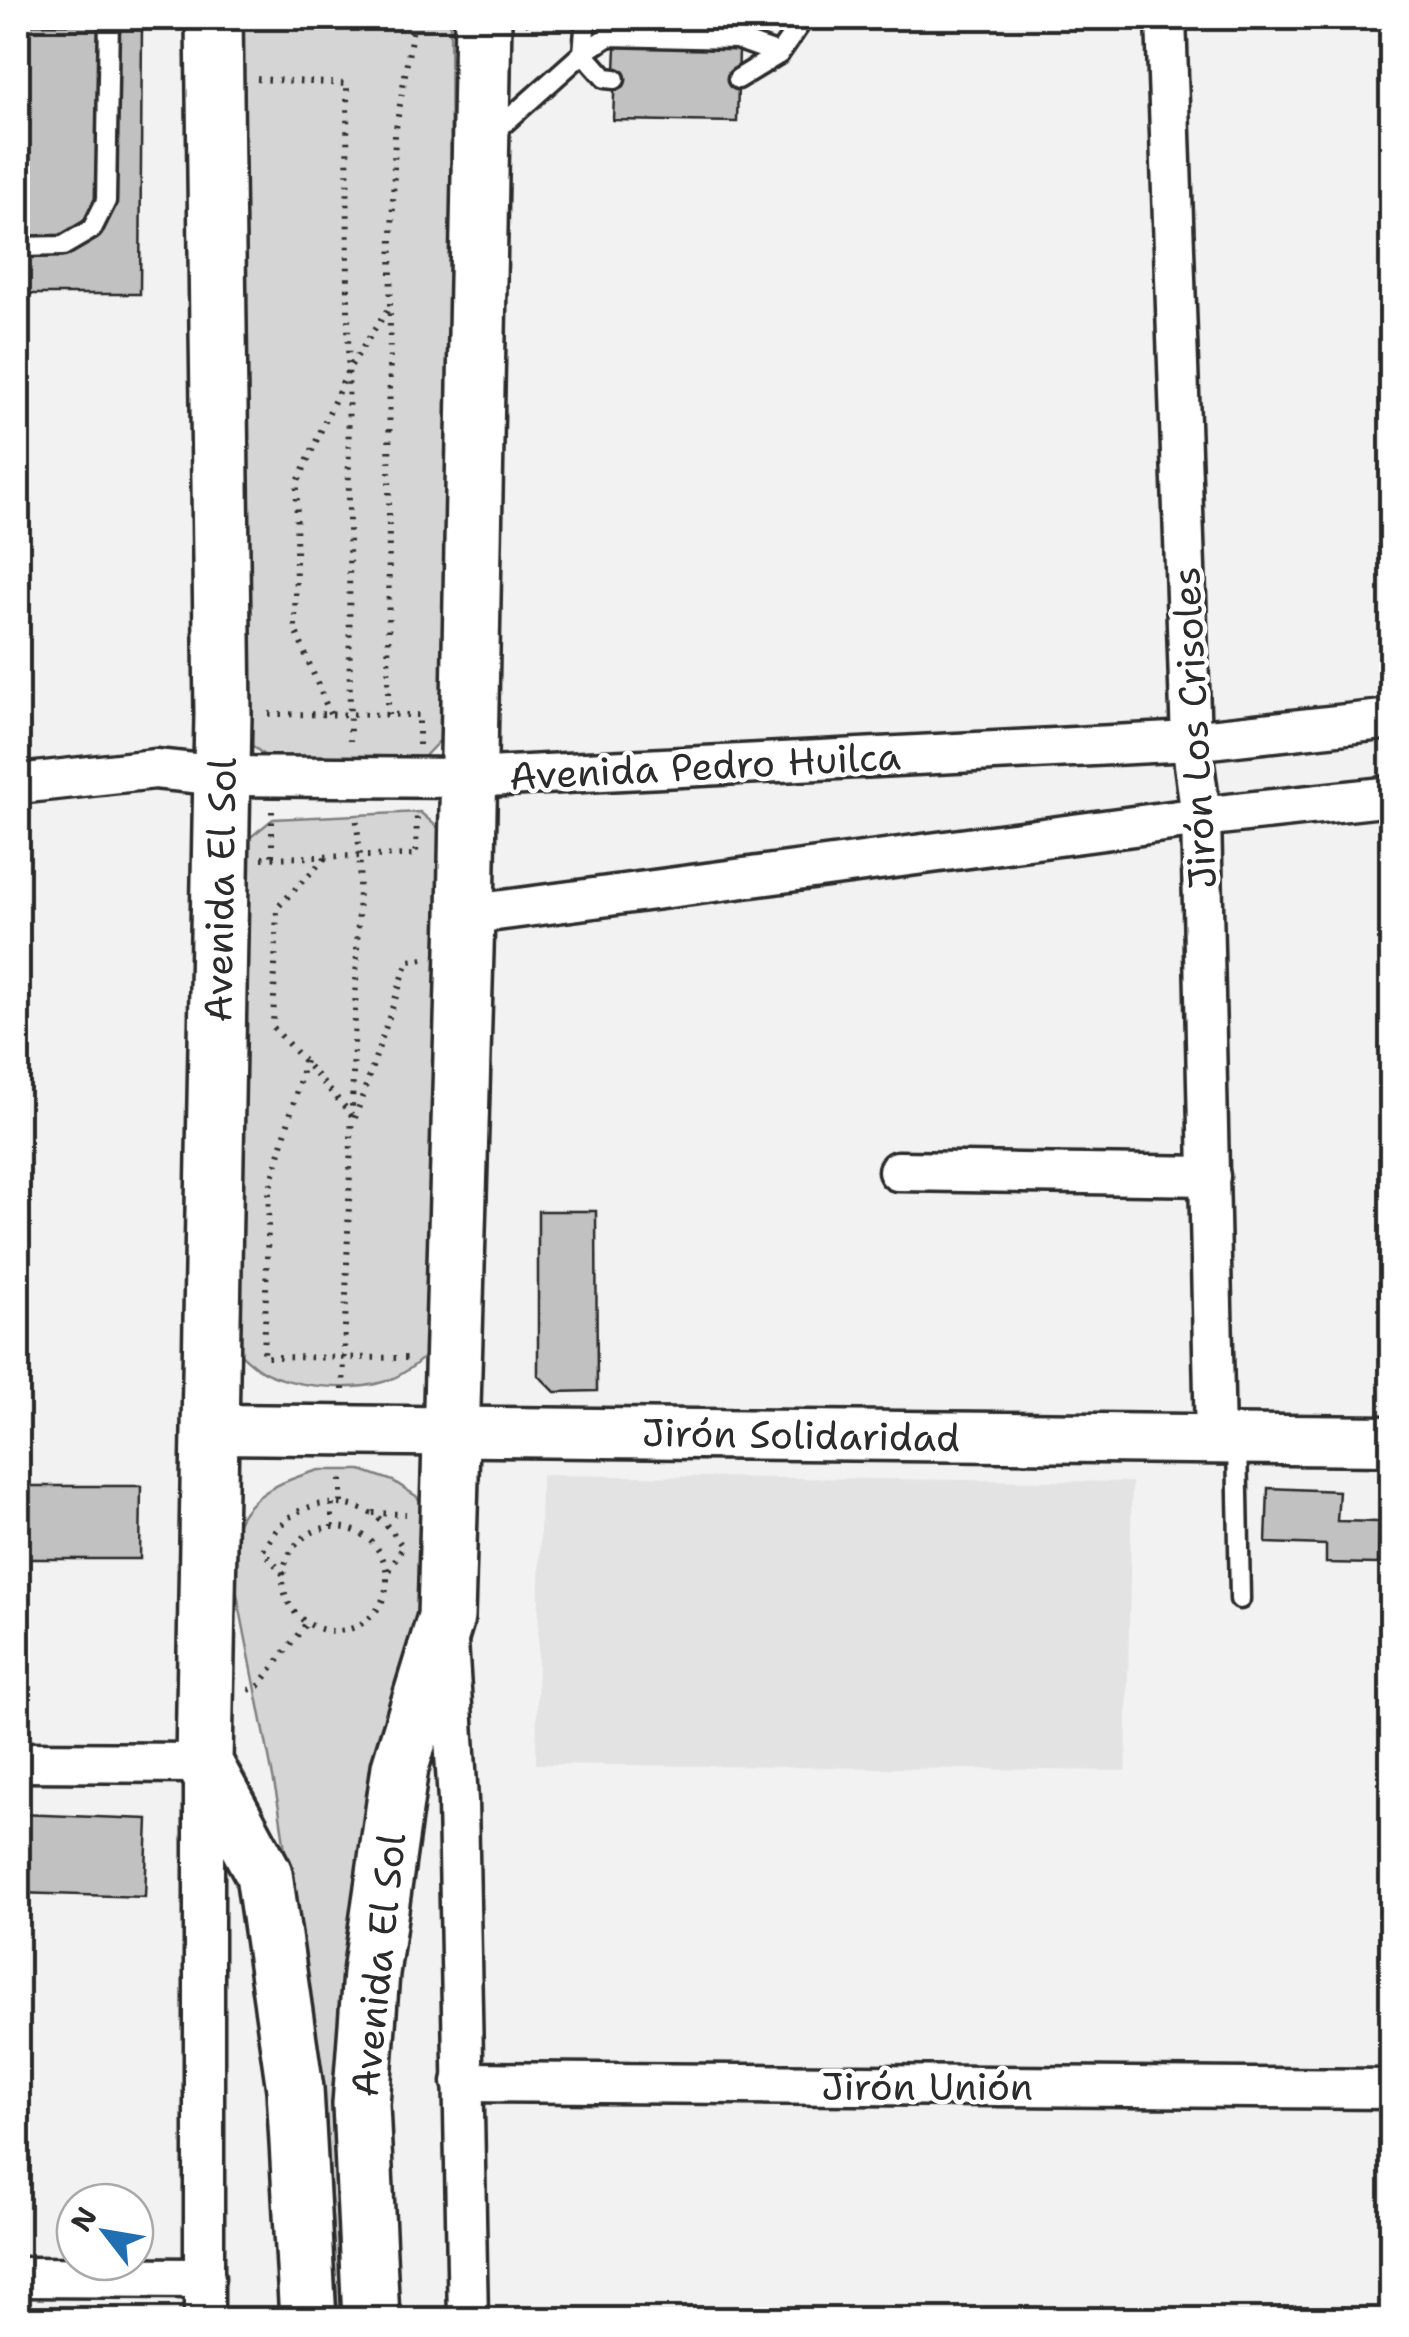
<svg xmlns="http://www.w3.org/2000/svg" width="1409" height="2337" viewBox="0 0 1409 2337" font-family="'Shantell Sans',sans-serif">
<rect width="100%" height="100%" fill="#f2f2f2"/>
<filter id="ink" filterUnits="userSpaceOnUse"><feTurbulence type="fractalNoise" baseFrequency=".01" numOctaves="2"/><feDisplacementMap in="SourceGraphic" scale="20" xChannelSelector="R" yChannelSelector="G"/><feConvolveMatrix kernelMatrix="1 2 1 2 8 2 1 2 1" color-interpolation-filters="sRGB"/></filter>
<g filter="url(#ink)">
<g fill="#e3e3e3">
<path d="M541,1475L1132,1482L1126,1771L536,1764Z"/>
<path d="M1384,1629H1391V1765H1382Z"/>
</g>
<g fill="#d5d5d5" stroke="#808080" stroke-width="2.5">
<path d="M242,18H450L451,179L442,738L421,760L275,764L239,735Z"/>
<path d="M420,812L444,833L434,1347C420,1362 404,1376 383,1382C351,1392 290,1387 261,1370C250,1364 241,1353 231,1345L237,848L273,819Z"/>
<path d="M319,1470H361L393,1481L416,1496L427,1510L435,1535L351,2319H338L328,2148L279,1808L232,1568C233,1558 231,1545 234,1535C243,1495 284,1480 319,1470Z"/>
</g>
<g fill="#c1c1c1" stroke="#2b2b2b" stroke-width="2.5">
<path d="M18,24L142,25L140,294H18Z"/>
<path d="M616,46L739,49L737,122L613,120Z"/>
<path d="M538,1211H596L597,1391L555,1392L538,1375Z"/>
<path d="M18,1486H141L140,1559H18Z"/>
<path d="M1268,1488L1339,1491L1337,1521L1379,1522L1378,1564L1326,1563V1545L1266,1543Z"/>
<path d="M18,1814L148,1819L145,1897L18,1893Z"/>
</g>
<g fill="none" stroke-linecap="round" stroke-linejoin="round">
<defs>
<g id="service">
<path d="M586,18L583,53L605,78L615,79"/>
<path d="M738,79L779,54L804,18"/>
<path d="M492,134L583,53L609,36L736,39L779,54"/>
<path d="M18,247L63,246L92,229L106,201L109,18"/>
<path d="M1237,1440L1240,1599"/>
</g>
<g id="minor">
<path d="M1166,18L1191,741L1201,817L1215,1439"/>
<path d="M18,784L155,769L222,776L468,778L1191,741L1392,719"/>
<path d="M466,915L1201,817L1392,796"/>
<path d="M898,1171L1210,1176"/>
<path d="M448,1642L458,1801L468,2320"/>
<path d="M18,1762L204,1763V2320"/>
<path d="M462,2082L1392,2089"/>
<path d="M18,2277L205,2278"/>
</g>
<path id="tertiary" d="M211,1429L1392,1441"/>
<g id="primary">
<path d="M214,18L223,714L204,1763L264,1874L295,2089L308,2320"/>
<path d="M371,2320L361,2104L371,1973L400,1767L446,1617L466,915L483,18"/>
</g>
</defs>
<use href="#service" stroke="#2b2b2b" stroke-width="25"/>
<use href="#minor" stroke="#2b2b2b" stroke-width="45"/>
<use href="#tertiary" stroke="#2b2b2b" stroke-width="55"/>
<use href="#primary" stroke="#2b2b2b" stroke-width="62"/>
<g stroke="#2b2b2b" stroke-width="6" stroke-dasharray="2.5 8" stroke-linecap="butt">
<path d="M256,19L438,21"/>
<path d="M526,23L561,21"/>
<path d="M257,79L347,84L350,741"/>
<path d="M269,714L421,715"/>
<path d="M330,714L295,629L297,484L348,370L390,306"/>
<path d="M388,715L390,305L395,134L414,21"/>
<path d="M419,745V715"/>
<path d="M272,811V858"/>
<path d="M262,858L416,855L417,812"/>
<path d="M325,858L277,908L273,1027L352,1115"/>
<path d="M305,1061L269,1192L264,1357L407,1358"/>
<path d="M355,1118L408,961L424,959"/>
<path d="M343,1390L360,856L356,813"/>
<path d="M341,1503V1472"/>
<path d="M332,1504V1527"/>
<path d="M373,1513L406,1514"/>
<circle cx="335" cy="1579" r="52"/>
<path d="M283,1574L263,1550C272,1536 280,1523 294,1514C323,1496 367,1502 389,1528C394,1533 398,1541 403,1547L388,1573"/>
<path d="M249,1690L259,1686L306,1624"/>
</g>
<use href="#service" stroke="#fff" stroke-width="18"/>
<use href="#minor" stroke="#fff" stroke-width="38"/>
<use href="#tertiary" stroke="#fff" stroke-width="48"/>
<use href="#primary" stroke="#fff" stroke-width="55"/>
</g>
</g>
<g text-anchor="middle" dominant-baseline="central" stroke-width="9" stroke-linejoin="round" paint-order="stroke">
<g font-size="38" fill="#2b2b2b" stroke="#fff">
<text transform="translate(1194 728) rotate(-93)">Jirón Los Crisoles</text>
<text transform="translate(705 766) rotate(-3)">Avenida Pedro Huilca</text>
<text transform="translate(220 890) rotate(-89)">Avenida El Sol</text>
<text transform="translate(801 1435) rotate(1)">Jirón Solidaridad</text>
<text transform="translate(378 1965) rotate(-84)">Avenida El Sol</text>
<text x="927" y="2086">Jirón Unión</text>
</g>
</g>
<rect width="1409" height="2337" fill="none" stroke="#fff" stroke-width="60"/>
<rect x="30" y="30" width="1349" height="2277" fill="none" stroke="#2b2b2b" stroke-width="4" filter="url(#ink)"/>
<g transform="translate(105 2232) rotate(301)"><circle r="48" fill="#ffffff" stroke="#aaaaaa" stroke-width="2.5"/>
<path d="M0-8L18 38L0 25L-18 38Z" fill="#1f6fb2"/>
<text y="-15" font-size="28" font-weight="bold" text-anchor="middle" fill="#2b2b2b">N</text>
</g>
</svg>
